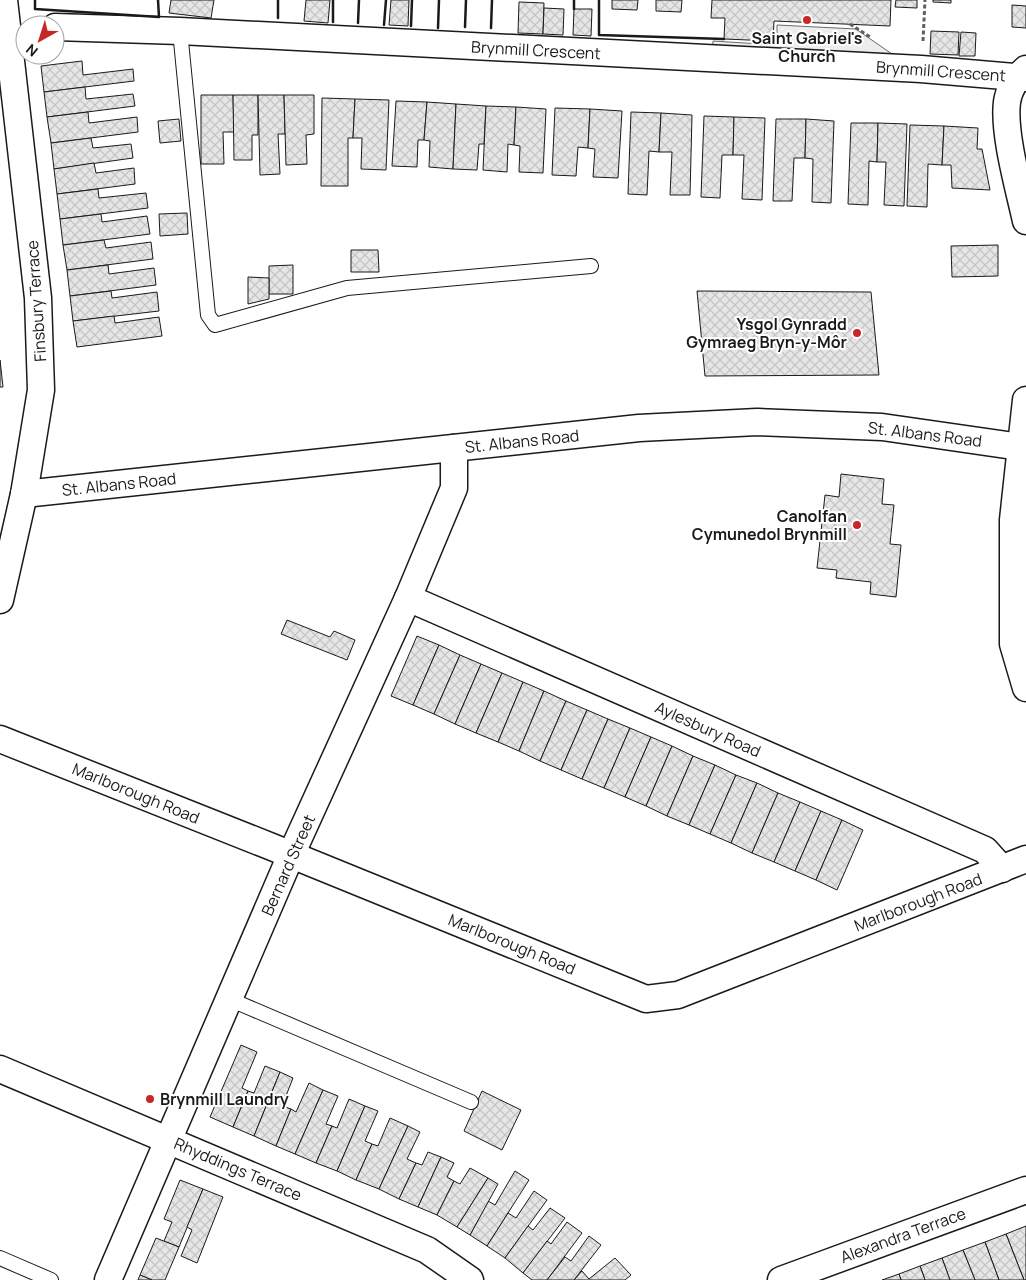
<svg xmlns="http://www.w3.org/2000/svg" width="1026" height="1280" viewBox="0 0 1026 1280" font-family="Manrope,sans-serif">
<defs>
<pattern id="building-cross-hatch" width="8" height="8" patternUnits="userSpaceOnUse" patternTransform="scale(1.25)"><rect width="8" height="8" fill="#e6e6e6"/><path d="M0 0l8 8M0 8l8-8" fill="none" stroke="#c5c5c5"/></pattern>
</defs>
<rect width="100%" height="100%" fill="#fff"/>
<path fill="#ededed" stroke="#6a6a6a" d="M777,25L856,29L902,61L712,56L713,41L777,45Z"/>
<g fill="url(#building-cross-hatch)" stroke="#1a1a1a">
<path d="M171,0H214L211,18L169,13Z"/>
<path d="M306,0H330L328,23L304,21Z"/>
<path d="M391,0H409L408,26L389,25Z"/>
<path d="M612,0H638L637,10L612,9Z"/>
<path d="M656,0H682L681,12L656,11Z"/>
<path d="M712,0H891L890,26L774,21L773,41L724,39L725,18H711Z"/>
<path d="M896,0H917V8L895,7Z"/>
<path d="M933,0H951V3L933,2Z"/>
<path d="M519,2L544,3L543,34L518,33Z"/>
<path d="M1012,5L1026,6V28L1012,27Z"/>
<path d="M544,8L564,9L563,35L543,34Z"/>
<path d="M574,9H592L591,36L573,35Z"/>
<path d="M931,31L959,32L958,55L930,54Z"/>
<path d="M961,32L976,33L975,56H959Z"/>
<path d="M82,61L83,75L133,69L134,81L44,92L41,66Z"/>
<path d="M85,87L86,99L133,94L135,106L47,117L44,92Z"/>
<path d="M201,95H233L234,132H223L224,164H201Z"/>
<path d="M233,95H258V135H252V160H234Z"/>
<path d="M258,95H284L285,134H278L280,174L260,175Z"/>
<path d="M284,95H314V134L306,135L307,164L286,165Z"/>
<path d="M322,98L355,99L353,138H348V186H321Z"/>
<path d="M355,99L389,100L386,170L361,169L362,138H353Z"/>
<path d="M396,101L427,102L424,140H418L417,167L392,166Z"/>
<path d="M427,102L456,104L453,169L429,167L430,141L424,140Z"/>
<path d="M456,104L486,106L484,144H479L477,170L453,169Z"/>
<path d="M486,106L516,107L514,145L508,144L507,172L483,170Z"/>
<path d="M516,107L546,109L543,173L519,172L520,146L514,145Z"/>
<path d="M555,108L590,109L588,148L578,147L576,176L552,175Z"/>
<path d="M590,109L622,111L618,178L593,177L595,149L588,148Z"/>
<path d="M88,112L89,123L137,117L138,132L51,143L47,117Z"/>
<path d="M631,112L661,113L659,152L649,151L647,195L628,194Z"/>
<path d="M661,113L692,115L690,195H670L672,152H659Z"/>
<path d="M704,116L734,117L733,155H722L720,198L701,197Z"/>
<path d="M734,117L765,118L762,200L742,199L744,155H733Z"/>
<path d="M179,119L181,141L160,143L158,121Z"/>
<path d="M776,119H806L805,158H794L792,201H773Z"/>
<path d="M806,119L834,121L831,203L812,202L813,159L805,158Z"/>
<path d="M851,123H878L877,162L869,161L868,205L848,204Z"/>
<path d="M878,123L907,124L904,206L884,205L886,162H877Z"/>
<path d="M910,125L944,126L942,165L928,164L927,207L907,206Z"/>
<path d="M944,126L978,128L977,149H982L990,190L952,188L951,165H942Z"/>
<path d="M91,138L93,148L131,144L133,158L54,169L51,143Z"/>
<path d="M94,163L96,173L134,168L135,184L57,194L54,169Z"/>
<path d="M98,189L99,198L146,193L148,208L60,219L57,194Z"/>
<path d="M187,213L188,234L160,236L159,214Z"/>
<path d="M101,214L102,222L147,216L150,234L63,245L60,219Z"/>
<path d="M104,240L106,248L151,242L153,259L67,270L63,245Z"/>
<path d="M998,245V276L952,277L951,246Z"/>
<path d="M351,250H378L379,272H351Z"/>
<path d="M108,265L109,274L154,268L156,285L70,296L67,270Z"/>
<path d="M293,265V294H269V266Z"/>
<path d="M248,277L269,278V299L248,304Z"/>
<path d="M111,291L112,298L157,292L159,311L73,321L70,296Z"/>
<path d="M697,291L871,292L879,375L705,376Z"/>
<path d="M114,316L115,323L159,317L162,336L77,347L73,321Z"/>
<path d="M0,360L3,387H0Z"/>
<path d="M841,474L884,479L882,504L894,505L890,544L901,545L896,597L870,594L871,582L836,578L837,570L817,568L825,495L839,497Z"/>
<path d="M287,620L330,637L334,631L355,640L347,660L281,634Z"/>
<path d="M417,636L439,645L413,705L391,696Z"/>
<path d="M439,645L460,655L434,714L413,705Z"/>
<path d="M460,655L481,664L455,724L434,714Z"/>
<path d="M481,664L502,673L476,733L455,724Z"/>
<path d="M502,673L523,682L498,742L476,733Z"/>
<path d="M523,682L544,691L519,751L498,742Z"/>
<path d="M544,691L566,701L540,761L519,751Z"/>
<path d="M566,701L587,710L561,770L540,761Z"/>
<path d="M587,710L608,719L582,779L561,770Z"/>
<path d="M608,719L630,728L604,788L582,779Z"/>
<path d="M630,728L651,737L625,797L604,788Z"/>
<path d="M651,737L672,746L646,806L625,797Z"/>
<path d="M672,746L693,756L667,816L646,806Z"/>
<path d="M693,756L715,765L689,825L667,816Z"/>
<path d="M715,765L736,775L710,834L689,825Z"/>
<path d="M736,775L757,783L731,843L710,834Z"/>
<path d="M757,783L778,793L752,853L731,843Z"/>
<path d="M778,793L800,802L774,862L752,853Z"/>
<path d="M800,802L821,811L795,871L774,862Z"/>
<path d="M821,811L842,820L816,880L795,871Z"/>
<path d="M842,820L863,830L837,890L816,880Z"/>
<path d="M241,1045L257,1052L242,1088L248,1091L233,1127L210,1117Z"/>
<path d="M265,1066L280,1072L254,1136L233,1127L248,1091L254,1093Z"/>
<path d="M280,1072L293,1078L282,1106L291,1109L276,1146L254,1136Z"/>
<path d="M309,1083L323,1090L295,1154L276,1146L291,1109L296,1112Z"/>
<path d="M323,1090L338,1096L326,1124L332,1126L316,1163L295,1154Z"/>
<path d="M482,1091L521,1110L502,1150L464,1131Z"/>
<path d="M349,1099L365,1106L337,1171L316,1163L332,1126L337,1128Z"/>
<path d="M365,1106L378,1111L365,1141L372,1144L356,1180L337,1171Z"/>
<path d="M390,1118L408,1126L379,1189L356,1180L372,1144L378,1146Z"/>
<path d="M408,1126L420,1132L407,1159L416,1163L399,1199L379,1189Z"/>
<path d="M428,1152L441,1157L418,1207L399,1199L416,1163L422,1165Z"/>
<path d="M441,1157L454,1163L447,1177L454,1181L437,1215L418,1207Z"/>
<path d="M470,1168L488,1178L457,1227L437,1215L454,1181L460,1184Z"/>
<path d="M515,1171L529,1180L487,1246L470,1235L488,1201L495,1205Z"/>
<path d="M488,1178L498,1184L470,1235L457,1227Z"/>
<path d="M180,1180L203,1189L179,1247L164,1241L172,1222L164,1219Z"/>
<path d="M203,1189L223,1197L197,1263L181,1256L192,1230L187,1227Z"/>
<path d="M534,1191L547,1200L505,1258L487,1246L508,1213L516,1218Z"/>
<path d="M550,1208L565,1218L523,1273L505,1258L528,1226L533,1230Z"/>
<path d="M567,1222L582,1233L547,1280H532L523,1273L547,1241L551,1244Z"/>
<path d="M1026,1226V1280H1024L1006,1234Z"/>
<path d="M1006,1234L1024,1280H999L985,1242Z"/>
<path d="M589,1236L601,1245L574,1280H547L565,1257L571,1261Z"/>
<path d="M156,1238L179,1247L165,1280H152L140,1275Z"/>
<path d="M985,1242L999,1280H975L963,1250Z"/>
<path d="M963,1250L975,1280H950L942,1258Z"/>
<path d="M615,1258L631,1275L625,1280H574L582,1271L589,1279Z"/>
<path d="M942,1258L950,1280H925L920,1266Z"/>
<path d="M920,1266L925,1280H901L899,1274Z"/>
<path d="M899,1274L901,1280H882Z"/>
<path d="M140,1275L152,1280H138Z"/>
</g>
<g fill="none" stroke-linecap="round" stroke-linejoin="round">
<defs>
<g id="lane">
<path d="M180,31L208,315L215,325L347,288L591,266"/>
<path d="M229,999L471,1102"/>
<path d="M0,1258L51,1280"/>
</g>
<g id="street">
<path d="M55,27L180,31L921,69L1026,78"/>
<path d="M1026,69C1017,77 1009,89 1007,102C1003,133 1019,189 1026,221"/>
<path d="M1026,400L1013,520V644L1026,688"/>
<path d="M24,494L639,428L757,422L882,427L1020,447"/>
<path d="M408,598L985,850L1002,869"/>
<path d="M0,600L24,494L41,390L38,298L4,0"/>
<path d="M0,739L272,847L646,999L678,995L1026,859"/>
<path d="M0,1069L427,1250L470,1280"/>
<path d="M108,1280L291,855L408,598L454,488V448"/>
<path d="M781,1280L1026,1190"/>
</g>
</defs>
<use href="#lane" stroke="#1a1a1a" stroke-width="16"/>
<use href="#street" stroke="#1a1a1a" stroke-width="29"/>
<g stroke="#5f5f5f" stroke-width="3" stroke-dasharray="4 2.5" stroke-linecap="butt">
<path d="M850,24L870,37"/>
<path d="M923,41L925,0"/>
</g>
<use href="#lane" stroke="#fff" stroke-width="14"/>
<use href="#street" stroke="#fff" stroke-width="26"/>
<g stroke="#1a1a1a" stroke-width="2.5">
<path d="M35,0V9L159,17L158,0"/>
<path d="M599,0V35L724,39"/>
<path d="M574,9V0"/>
<path d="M278,18V0"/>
<path d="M333,22V0"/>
<path d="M358,23L359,0"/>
<path d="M384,25L386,0"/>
<path d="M411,26L412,0"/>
<path d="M465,27L466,0"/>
<path d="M438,28L439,0"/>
<path d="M491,28L492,0"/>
</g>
</g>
<g fill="#c62828" stroke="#fff" stroke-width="2">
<circle cx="807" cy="20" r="5"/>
<circle cx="857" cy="333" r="5"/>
<circle cx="857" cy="525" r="5"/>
<circle cx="150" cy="1099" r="5"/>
</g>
<g text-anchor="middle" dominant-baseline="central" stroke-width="4" stroke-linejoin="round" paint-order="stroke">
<g font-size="16" font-weight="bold" fill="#1a1a1a" stroke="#fff" text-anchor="end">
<text x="807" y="38" text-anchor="middle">Saint Gabriel's<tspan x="807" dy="18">Church</tspan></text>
<text x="847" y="324">Ysgol Gynradd<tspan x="847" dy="18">Gymraeg Bryn-y-Môr</tspan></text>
<text x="847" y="516">Canolfan<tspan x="847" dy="18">Cymunedol Brynmill</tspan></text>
<text x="160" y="1099" text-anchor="start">Brynmill Laundry</text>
</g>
<g font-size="16" fill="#1a1a1a" stroke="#fff">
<text transform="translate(536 50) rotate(3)">Brynmill Crescent</text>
<text transform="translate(941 71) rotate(4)">Brynmill Crescent</text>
<text transform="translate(36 301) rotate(-94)">Finsbury Terrace</text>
<text transform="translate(925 434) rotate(7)">St. Albans Road</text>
<text transform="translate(522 441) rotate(-6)">St. Albans Road</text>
<text transform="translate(119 484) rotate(-6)">St. Albans Road</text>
<text transform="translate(708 729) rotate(24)">Aylesbury Road</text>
<text transform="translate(136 793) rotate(22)">Marlborough Road</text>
<text transform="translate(288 865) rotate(-66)">Bernard Street</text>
<text transform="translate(918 902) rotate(-21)">Marlborough Road</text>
<text transform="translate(512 944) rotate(22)">Marlborough Road</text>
<text transform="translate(238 1169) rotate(23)">Rhyddings Terrace</text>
<text transform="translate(903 1235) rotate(-20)">Alexandra Terrace</text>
</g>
</g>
<g transform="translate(40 40) rotate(219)"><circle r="24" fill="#ffffff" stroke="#a3a3a3"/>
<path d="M0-4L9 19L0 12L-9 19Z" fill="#c62828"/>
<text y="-8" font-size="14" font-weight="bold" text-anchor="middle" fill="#1a1a1a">N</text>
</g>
</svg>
